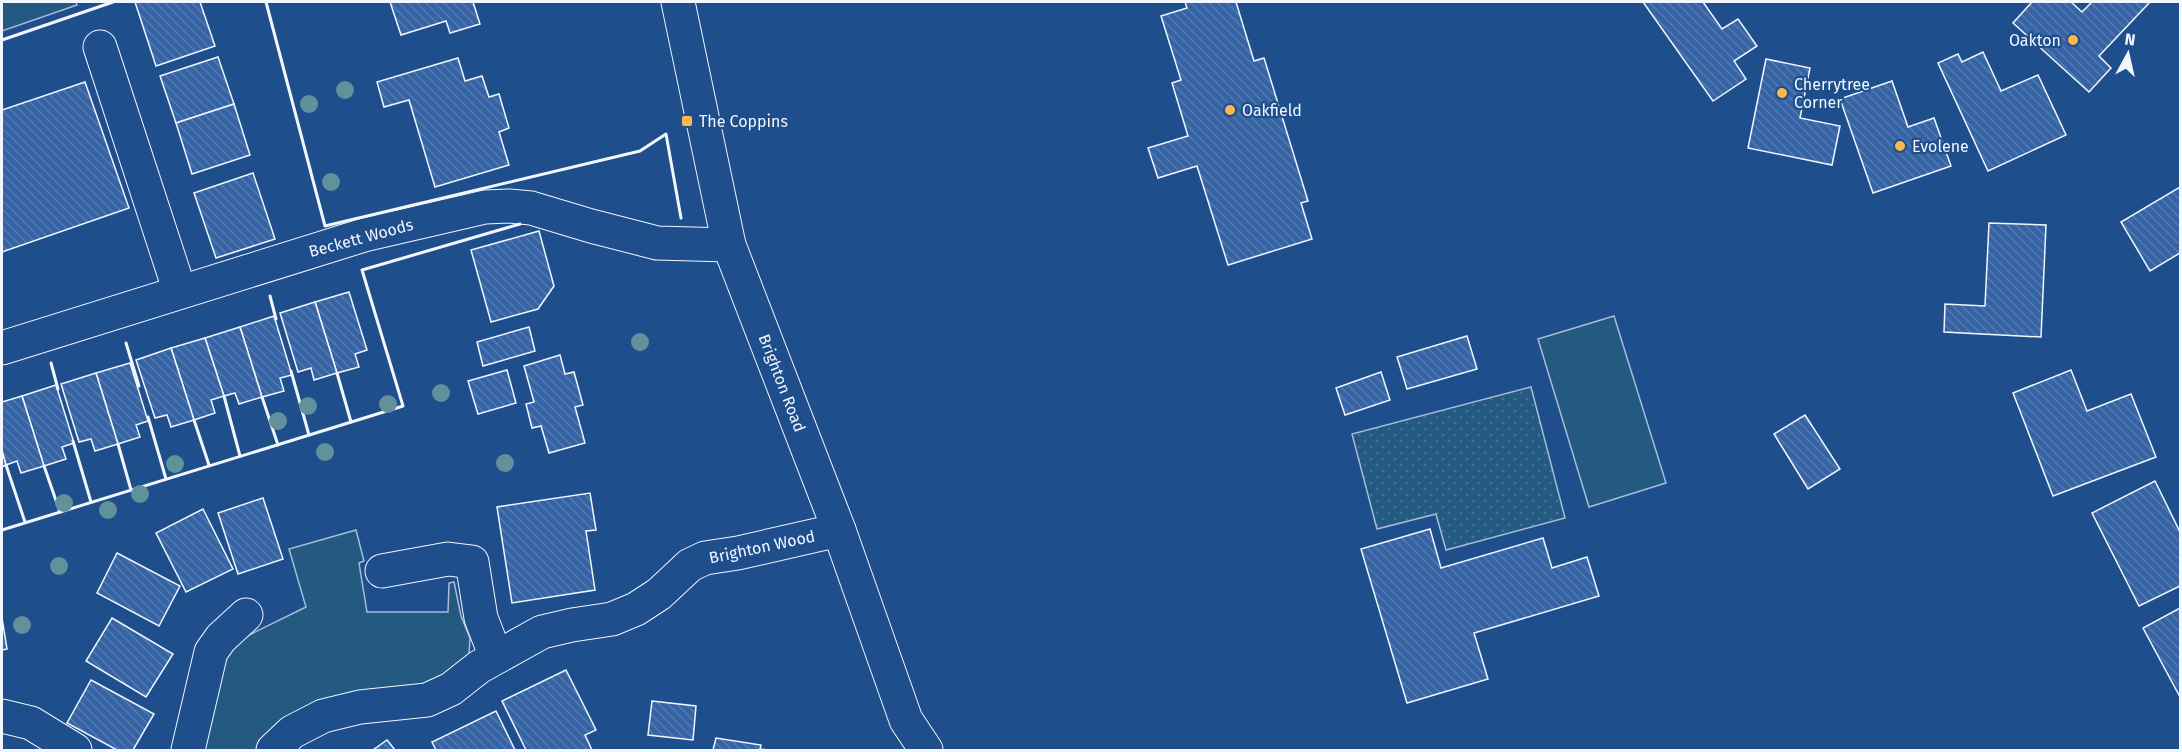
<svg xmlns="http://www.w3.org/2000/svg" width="2182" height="752" viewBox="0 0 2182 752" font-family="'Fira Sans',sans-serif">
<defs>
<pattern id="garden-dots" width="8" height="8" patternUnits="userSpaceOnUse" patternTransform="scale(1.5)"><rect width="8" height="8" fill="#245a82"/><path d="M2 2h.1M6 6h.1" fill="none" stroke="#447295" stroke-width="1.8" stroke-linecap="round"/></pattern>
<pattern id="building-back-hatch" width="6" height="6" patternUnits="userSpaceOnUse" patternTransform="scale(1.5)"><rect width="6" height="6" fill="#3563a3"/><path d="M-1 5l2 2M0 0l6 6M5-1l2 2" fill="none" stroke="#537ab1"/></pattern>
</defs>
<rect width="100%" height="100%" fill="#1f4e8c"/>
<g fill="#245a82" stroke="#a8bbd7" stroke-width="1.5">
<path d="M2,2H76L77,5L2,31Z"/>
<path d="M1614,316L1666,483L1589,507L1538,339Z"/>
<path d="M356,530L364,561L359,563L367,612H448L449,583L454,582L461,616L470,638L469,654L438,679L260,746L257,750H201L221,660L239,641L251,634L306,607L289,549Z"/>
</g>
<path fill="url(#garden-dots)" stroke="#a8bbd7" stroke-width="1.5" d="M1531,387L1565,518L1446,550L1436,514L1377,529L1352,434Z"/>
<g fill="url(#building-back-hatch)" stroke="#f2f6ff" stroke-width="1.5">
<path d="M135,2H200L215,46L156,66Z"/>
<path d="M390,2H473L480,24L450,33L446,21L401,35Z"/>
<path d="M1185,2H1236L1254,61L1264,58L1308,201L1301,203L1312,239L1228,265L1197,166L1158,178L1148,148L1188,136L1172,83L1181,80L1161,16L1187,8Z"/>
<path d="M1643,2H1703L1722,29L1738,19L1757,46L1734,61L1746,79L1713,101Z"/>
<path d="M2032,2H2071L2082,12L2092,2H2150L2099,56L2111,68L2089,92L2013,23Z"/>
<path d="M1983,52L2001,91L2038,75L2066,135L1988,171L1938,63L1958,54L1962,62Z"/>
<path d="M218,57L234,104L176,123L160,76Z"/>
<path d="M458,58L465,81L482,76L489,97L499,94L509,128L499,132L509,165L435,187L409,100L384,107L377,82Z"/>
<path d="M1766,59L1810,68L1800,118L1840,126L1832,165L1748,148Z"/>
<path d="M1892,81L1908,127L1934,118L1951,166L1873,193L1840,99Z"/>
<path d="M85,82L129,208L2,252V110Z"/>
<path d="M234,104L250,155L192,174L176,123Z"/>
<path d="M253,173L275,239L216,258L194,193Z"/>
<path d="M2180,187V253L2150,271L2121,222Z"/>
<path d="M1989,223L2046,225L2041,337L1944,332L1945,304L1985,306Z"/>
<path d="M539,231L554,286L538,309L491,322L471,250Z"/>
<path d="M349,292L367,350L355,354L359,367L337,373L315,302Z"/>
<path d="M315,302L337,373L314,380L311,368L298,372L280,313Z"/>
<path d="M274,316L292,375L280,378L284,391L262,397L240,327Z"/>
<path d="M240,327L262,397L239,404L235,393L224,396L205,338Z"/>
<path d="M529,327L535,351L483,366L477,342Z"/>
<path d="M1467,336L1477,369L1407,389L1397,357Z"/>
<path d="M205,338L224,396L211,400L215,413L194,420L171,348Z"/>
<path d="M171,348L194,420L171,427L167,415L155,418L136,360Z"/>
<path d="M560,355L565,374L574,372L583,405L575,407L585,443L549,453L541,426L532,428L526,404L534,402L524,366Z"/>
<path d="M130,363L148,421L136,425L140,437L118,444L96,373Z"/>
<path d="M507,370L516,403L478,414L468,381Z"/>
<path d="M2071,370L2087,411L2131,394L2156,457L2053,496L2013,393Z"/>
<path d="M1381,372L1390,400L1345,415L1336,388Z"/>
<path d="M96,373L118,444L95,451L91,439L79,442L61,384Z"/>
<path d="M56,385L74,443L62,447L66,459L44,466L22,396Z"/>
<path d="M22,396L44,466L21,473L17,461L6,465L2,451V402Z"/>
<path d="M1805,415L1840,469L1808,489L1774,434Z"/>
<path d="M2,451L6,465L2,467Z"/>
<path d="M2155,481L2180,532V586L2139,606L2092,513Z"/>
<path d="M590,493L596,530L586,531L595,590L512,603L497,507Z"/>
<path d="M263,498L283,559L238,574L218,513Z"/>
<path d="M203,509L233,569L186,592L156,533Z"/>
<path d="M1430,529L1441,568L1543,538L1552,568L1587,557L1599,596L1474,633L1488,679L1407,703L1361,549Z"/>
<path d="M117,553L180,586L159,626L97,593Z"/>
<path d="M2180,608V697L2143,628Z"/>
<path d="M2,618L7,649L2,650Z"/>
<path d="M112,618L173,654L146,697L86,661Z"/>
<path d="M566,670L596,730L585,735L592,750H526L502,701Z"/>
<path d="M91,680L154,714L133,750H117L67,723Z"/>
<path d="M652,701L696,706L693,740L648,735Z"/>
<path d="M496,711L515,750H436L432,742Z"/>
<path d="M716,738L761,745L760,749L768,750H713Z"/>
<path d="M387,740L395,750H373Z"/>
</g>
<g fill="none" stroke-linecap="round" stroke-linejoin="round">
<defs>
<g id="minor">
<path d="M678,2L729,245L839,530L906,720L926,750"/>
<path d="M100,47L180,292"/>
<path d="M2,348L364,235L485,207L509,206L531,208L591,226L657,243L729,245"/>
<path d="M382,571L448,559L472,562L481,618L496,657"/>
<path d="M2,716L31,723L75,750"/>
<path d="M188,750L211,652L221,638L246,615"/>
<path d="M273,750L292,732L323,716L360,707L427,700L451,689L479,667L542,632L572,625L612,619L636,609L659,594L690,565L705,558L738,553L839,530"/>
</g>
</defs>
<use href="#minor" stroke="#f2f6ff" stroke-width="35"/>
<use href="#minor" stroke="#1f4e8c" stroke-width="33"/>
<g stroke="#f2f6ff" stroke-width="3">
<path d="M266,2L325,226L640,151L666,134L681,218"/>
<path d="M2,40L113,2"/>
<path d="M270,296L276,319"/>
<path d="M126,343L139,386"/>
<path d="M51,363L58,389"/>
<path d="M291,371L309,435"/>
<path d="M337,373L351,422"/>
<path d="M224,396L240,456"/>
<path d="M262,397L278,445"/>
<path d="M148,417L166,479"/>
<path d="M194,420L209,465"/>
<path d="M73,441L91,502"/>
<path d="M118,444L131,490"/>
<path d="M6,465L25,522"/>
<path d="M44,466L60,512"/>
<path d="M2,530L403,406L362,270L520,224"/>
</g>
</g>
<g fill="#61919a">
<circle cx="345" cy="90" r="9"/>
<circle cx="309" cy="104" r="9"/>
<circle cx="331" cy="182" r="9"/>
<circle cx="640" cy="342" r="9"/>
<circle cx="441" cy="393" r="9"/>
<circle cx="388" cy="404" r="9"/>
<circle cx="308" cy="406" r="9"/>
<circle cx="278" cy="421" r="9"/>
<circle cx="325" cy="452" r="9"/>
<circle cx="505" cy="463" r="9"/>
<circle cx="175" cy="464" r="9"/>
<circle cx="140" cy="494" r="9"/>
<circle cx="64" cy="503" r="9"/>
<circle cx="108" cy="510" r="9"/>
<circle cx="59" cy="566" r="9"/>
<circle cx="22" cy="625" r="9"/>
</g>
<g fill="#ffb74d" stroke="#1f4e8c" stroke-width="2">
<circle cx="2073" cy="40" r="6"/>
<circle cx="1782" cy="93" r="6"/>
<circle cx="1230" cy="110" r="6"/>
<rect x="681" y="115" width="12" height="12" rx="3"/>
<circle cx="1900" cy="146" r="6"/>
</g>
<g text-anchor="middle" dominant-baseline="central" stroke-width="4.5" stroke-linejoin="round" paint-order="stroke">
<g font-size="16" fill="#f2f6ff" stroke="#1f4e8c" text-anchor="start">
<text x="2061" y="40" text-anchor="end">Oakton</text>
<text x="1794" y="84">Cherrytree<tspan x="1794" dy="18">Corner</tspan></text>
<text x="1242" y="110">Oakfield</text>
<text x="699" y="121">The Coppins</text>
<text x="1912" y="146">Evolene</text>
</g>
<g font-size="16" fill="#f2f6ff" stroke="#1f4e8c">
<text transform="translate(361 238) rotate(-15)">Beckett Woods</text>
<text transform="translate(782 383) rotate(69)">Brighton Road</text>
<text transform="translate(762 547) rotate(-12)">Brighton Wood</text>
</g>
</g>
<rect width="2182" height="752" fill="none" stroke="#f2f6ff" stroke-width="6"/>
<g transform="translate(2128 54) rotate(8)" stroke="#1f4e8c" stroke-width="4.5" paint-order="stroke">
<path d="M0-4.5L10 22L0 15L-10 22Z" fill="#f2f6ff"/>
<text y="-9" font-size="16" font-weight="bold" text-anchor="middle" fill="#f2f6ff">N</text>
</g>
</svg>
